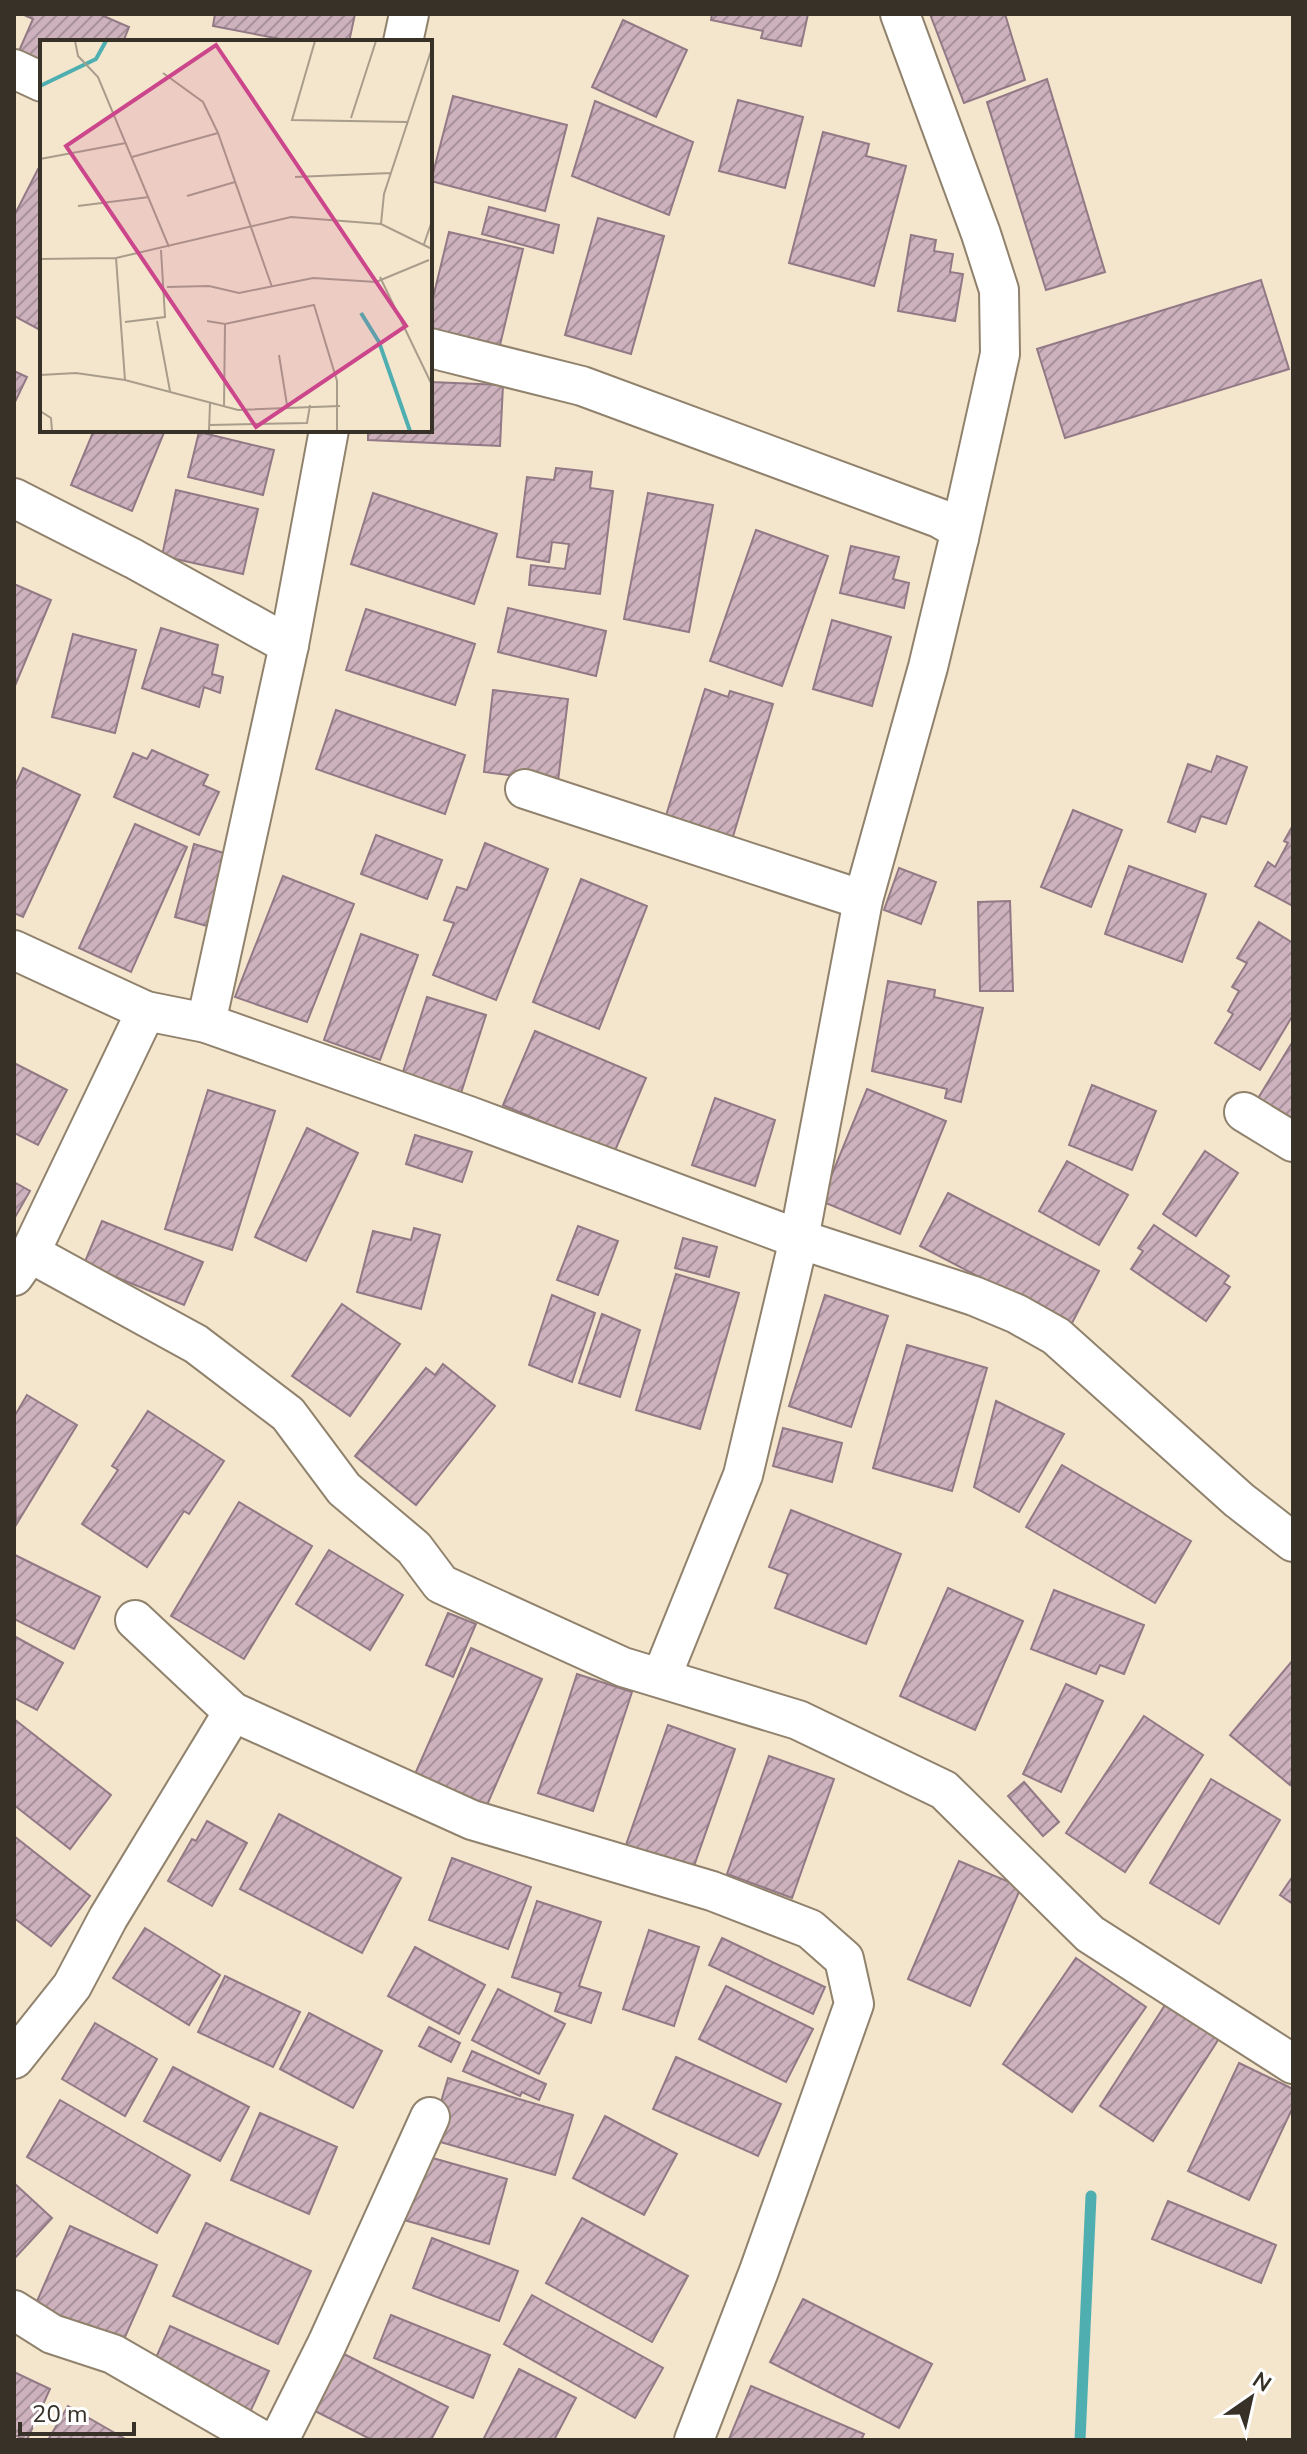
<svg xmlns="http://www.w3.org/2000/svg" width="1307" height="2454" viewBox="0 0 1307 2454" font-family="'Nunito Sans',sans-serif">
<defs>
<pattern id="building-hatch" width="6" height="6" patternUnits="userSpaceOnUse" patternTransform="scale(2)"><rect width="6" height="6" fill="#cdb2be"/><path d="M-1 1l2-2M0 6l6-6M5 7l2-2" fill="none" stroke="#a7919a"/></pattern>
</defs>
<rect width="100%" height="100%" fill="#f4e5cd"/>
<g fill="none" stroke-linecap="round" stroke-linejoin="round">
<path stroke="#4fafb0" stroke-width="11" d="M1080,2440L1091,2196"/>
</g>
<g fill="url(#building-hatch)" stroke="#927985" stroke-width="2">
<path d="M22,14H99L129,27L123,42H42V61L19,51L33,19Z"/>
<path d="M215,14H355L349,42H296L213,26Z"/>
<path d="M712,14H808L801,46L761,38L763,31L711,20Z"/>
<path d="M930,14H1005L1025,80L964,103Z"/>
<path d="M623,20L687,50L656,117L592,87Z"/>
<path d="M1047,79L1105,272L1046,290L987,102Z"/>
<path d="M453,96L567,125L545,211L431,181Z"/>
<path d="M738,100L803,117L785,188L719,171Z"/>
<path d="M595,101L693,142L669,215L572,176Z"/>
<path d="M823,132L869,144L866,156L906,166L874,286L789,263Z"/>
<path d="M38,169L42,171V331L14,316V216Z"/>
<path d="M489,207L559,225L553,253L482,234Z"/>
<path d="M598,218L664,236L631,354L565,335Z"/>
<path d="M449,232L523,249L499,349L430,333V310Z"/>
<path d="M911,235L936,240L934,251L953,254L950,272L963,274L955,321L898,311Z"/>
<path d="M1261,280L1289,369L1065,438L1037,349Z"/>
<path d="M14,371L27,377L14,404Z"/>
<path d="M430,382L503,385L500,446L368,440V430H430Z"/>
<path d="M94,430H165L132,511L71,485Z"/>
<path d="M199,432L274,450L263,495L188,477Z"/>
<path d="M556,468L592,472L590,488L613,491L600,594L529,585L531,565L565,569L569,544L552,542L549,562L517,557L527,477L554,480Z"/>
<path d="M176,490L258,509L243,574L162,556Z"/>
<path d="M373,493L497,534L474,604L351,564Z"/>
<path d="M648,493L713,505L689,632L624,619Z"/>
<path d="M756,530L828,556L782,686L710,661Z"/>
<path d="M851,546L899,557L893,579L909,583L904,608L840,593Z"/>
<path d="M14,584L51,600L14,688Z"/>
<path d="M508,608L606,631L596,676L498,652Z"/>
<path d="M366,609L475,644L455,705L346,670Z"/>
<path d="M832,620L891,637L872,706L813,689Z"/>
<path d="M161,628L218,645L212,674L223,677L220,693L204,687L199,707L142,688Z"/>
<path d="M73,634L136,650L115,733L52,717Z"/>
<path d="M705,689L728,697L730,691L773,704L731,843L664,822Z"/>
<path d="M493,690L568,699L558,781L484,772Z"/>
<path d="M336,710L465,755L445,814L316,769Z"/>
<path d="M152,750L208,775L203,785L219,792L199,835L114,797L133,753L147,759Z"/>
<path d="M1217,756L1247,767L1226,824L1201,816L1195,832L1168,822L1188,764L1211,772Z"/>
<path d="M23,768L80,795L23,917L14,913V788Z"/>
<path d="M1073,810L1122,830L1091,907L1041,887Z"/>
<path d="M135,824L187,847L131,972L79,948Z"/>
<path d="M1293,825V906L1255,886L1268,862L1275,867L1288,843L1284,841Z"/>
<path d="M376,835L442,860L427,899L361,874Z"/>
<path d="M485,843L548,869L496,1000L433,975L454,923L444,920L457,887L467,890Z"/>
<path d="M194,844L227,854L207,926L175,917Z"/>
<path d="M1129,866L1206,894L1182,962L1105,934Z"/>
<path d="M899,868L936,882L921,924L884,910Z"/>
<path d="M283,876L354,904L307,1022L235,997Z"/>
<path d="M581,879L647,906L599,1029L533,1002Z"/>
<path d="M1010,901L1013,991H980L978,902Z"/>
<path d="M1259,922L1293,943V1015L1260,1070L1215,1043L1233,1014L1228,1011L1239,991L1232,987L1247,963L1237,958Z"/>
<path d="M361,934L418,955L380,1060L324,1040Z"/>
<path d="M888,981L935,990L934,997L983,1008L961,1102L945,1098L947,1089L872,1071Z"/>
<path d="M427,997L486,1015L461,1093L402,1075Z"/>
<path d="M535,1031L646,1078L614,1153L503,1105Z"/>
<path d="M1293,1041V1122L1257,1100Z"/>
<path d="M14,1063L67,1090L38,1145L14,1133Z"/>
<path d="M1092,1085L1156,1111L1132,1170L1069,1145Z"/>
<path d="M867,1089L946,1121L900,1234L821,1201Z"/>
<path d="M208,1090L275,1111L232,1250L165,1229Z"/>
<path d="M715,1098L775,1120L755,1186L692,1165Z"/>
<path d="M307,1128L358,1153L306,1261L255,1237Z"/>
<path d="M415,1135L472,1152L462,1182L406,1164Z"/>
<path d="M1205,1151L1238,1173L1196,1236L1163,1214Z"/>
<path d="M1067,1161L1128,1195L1099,1245L1039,1211Z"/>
<path d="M14,1182L30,1191L14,1219Z"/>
<path d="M948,1193L1099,1271L1071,1325L920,1246Z"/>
<path d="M102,1221L203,1262L184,1305L84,1264Z"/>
<path d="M1154,1225L1229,1276L1224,1283L1230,1287L1206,1321L1131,1269L1143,1251L1138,1248Z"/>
<path d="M578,1226L618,1241L598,1295L557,1280Z"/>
<path d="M414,1228L440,1235L421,1309L357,1292L373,1231L411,1240Z"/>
<path d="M683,1238L717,1247L709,1277L675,1268Z"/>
<path d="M676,1274L739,1293L700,1429L636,1410Z"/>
<path d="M552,1295L595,1313L572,1382L529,1365Z"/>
<path d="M825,1295L888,1316L851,1427L789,1406Z"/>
<path d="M342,1304L400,1344L350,1416L292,1376Z"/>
<path d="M602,1314L640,1330L620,1397L579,1383Z"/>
<path d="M907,1345L987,1368L952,1491L873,1468Z"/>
<path d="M443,1364L495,1406L416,1505L355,1456L426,1368L435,1375Z"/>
<path d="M27,1395L77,1425L16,1525L14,1417Z"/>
<path d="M996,1401L1064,1434L1019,1512L974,1487Z"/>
<path d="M148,1411L224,1461L189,1514L184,1511L147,1567L82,1524L118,1470L112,1466Z"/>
<path d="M783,1428L842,1443L832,1482L773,1466Z"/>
<path d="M1062,1465L1191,1541L1155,1603L1026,1527Z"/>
<path d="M239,1502L312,1546L244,1659L171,1616Z"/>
<path d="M791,1510L901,1554L866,1644L775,1608L788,1574L769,1567Z"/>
<path d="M329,1550L403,1595L370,1650L296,1604Z"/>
<path d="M15,1555L100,1597L74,1649L14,1619Z"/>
<path d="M948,1588L1023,1621L975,1730L900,1696Z"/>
<path d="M1054,1590L1144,1625L1124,1674L1100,1665L1096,1674L1031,1649Z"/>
<path d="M448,1613L476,1624L453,1677L426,1665Z"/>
<path d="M14,1636L63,1663L37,1710L14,1698Z"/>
<path d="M471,1648L542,1679L487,1805L415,1774Z"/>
<path d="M1293,1660V1781L1290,1785L1230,1735Z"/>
<path d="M577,1674L632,1692L593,1811L538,1793Z"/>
<path d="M1066,1684L1103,1701L1061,1792L1023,1774Z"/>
<path d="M1144,1716L1203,1755L1125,1872L1066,1833Z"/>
<path d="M14,1719L111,1795L70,1849L14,1805Z"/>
<path d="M668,1725L735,1749L687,1886L620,1862Z"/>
<path d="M769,1756L834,1779L792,1898L727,1874Z"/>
<path d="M1211,1779L1280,1820L1219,1924L1150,1883Z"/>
<path d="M1024,1782L1059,1822L1043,1836L1008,1796Z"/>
<path d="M279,1814L401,1878L362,1953L240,1889Z"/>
<path d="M207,1821L247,1843L212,1906L168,1881L192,1839L196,1841Z"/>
<path d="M14,1836L90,1896L51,1946L14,1918Z"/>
<path d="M452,1858L531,1887L508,1949L429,1920Z"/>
<path d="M959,1861L1021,1887L970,2006L908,1979Z"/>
<path d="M1293,1876V1904L1280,1895Z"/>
<path d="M537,1901L601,1922L579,1986L601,1993L591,2023L555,2011L561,1993L512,1977Z"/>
<path d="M145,1928L220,1975L189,2025L113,1978Z"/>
<path d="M649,1930L699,1947L674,2026L623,2009Z"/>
<path d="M722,1938L825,1987L813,2014L709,1965Z"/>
<path d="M415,1947L485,1985L459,2034L388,1996Z"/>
<path d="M1076,1958L1146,2007L1072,2112L1003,2064Z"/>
<path d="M225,1976L300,2012L273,2067L198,2032Z"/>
<path d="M726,1986L813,2029L786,2082L699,2039Z"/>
<path d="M498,1989L565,2024L539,2074L472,2040Z"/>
<path d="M1167,2002L1220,2037L1153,2141L1100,2106Z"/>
<path d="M309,2013L382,2051L353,2108L280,2069Z"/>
<path d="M95,2023L157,2059L125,2116L62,2079Z"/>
<path d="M429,2027L460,2043L451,2062L419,2046Z"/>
<path d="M472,2051L546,2084L539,2100L522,2092L520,2096L463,2071Z"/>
<path d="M676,2057L781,2104L758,2156L653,2109Z"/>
<path d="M1239,2063L1293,2089V2107L1249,2200L1188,2171Z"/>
<path d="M173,2067L249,2107L220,2161L144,2121Z"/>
<path d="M448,2078L573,2115L555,2175L430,2139Z"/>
<path d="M60,2100L190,2175L157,2233L27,2157Z"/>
<path d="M260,2113L337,2147L309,2214L231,2180Z"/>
<path d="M605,2116L677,2154L644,2215L573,2178Z"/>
<path d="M422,2155L507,2179L489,2244L404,2220Z"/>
<path d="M14,2183L52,2218L14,2259Z"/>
<path d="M1168,2201L1276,2245L1261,2283L1152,2239Z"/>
<path d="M582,2218L688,2276L652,2342L546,2283Z"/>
<path d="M206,2223L311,2271L278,2344L173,2296Z"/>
<path d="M70,2226L157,2265L121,2346L34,2308Z"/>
<path d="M432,2238L518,2271L499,2321L413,2288Z"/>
<path d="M532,2295L663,2368L635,2418L504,2344Z"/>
<path d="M803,2299L932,2364L899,2428L770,2362Z"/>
<path d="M391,2315L490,2355L473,2398L374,2358Z"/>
<path d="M170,2326L269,2371L245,2423L147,2378Z"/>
<path d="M344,2354L448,2407L431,2440H372L315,2411Z"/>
<path d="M519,2369L576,2398L554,2440H483Z"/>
<path d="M14,2372L50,2389L27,2440L14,2435Z"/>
<path d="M751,2386L864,2434L861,2440L729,2439Z"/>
<path d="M68,2406L127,2440H48Z"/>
</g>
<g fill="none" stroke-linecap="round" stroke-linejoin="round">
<defs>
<g id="minor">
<path d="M900,14L981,234L999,290L1000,354L959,538"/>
<path d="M403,42L409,14"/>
<path d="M14,69L42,82"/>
<path d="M430,348L582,386L939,518L953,526L959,538L928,667L863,900L799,1239L743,1475L661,1678"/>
<path d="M14,498L134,559L289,645"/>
<path d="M525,789L863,900"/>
<path d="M14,950L146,1011L206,1023L469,1116L799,1239L974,1296L1017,1314L1056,1336L1239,1500L1293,1542"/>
<path d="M206,1023L289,645L329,430"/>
<path d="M1244,1112L1293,1142"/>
<path d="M30,1253L196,1344L288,1414L344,1489L414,1548L441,1584L623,1667L798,1720L944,1790L1090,1934L1293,2064"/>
<path d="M14,1276L30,1253L146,1011"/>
<path d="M135,1620L233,1712L472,1820L712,1891L810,1929L844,1959L854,2004L759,2271L694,2440"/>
<path d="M14,2059L72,1986L108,1918L233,1712"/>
<path d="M14,2310L52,2334L113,2354L262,2440"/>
<path d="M279,2440L327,2344L430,2117"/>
</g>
</defs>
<use href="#minor" stroke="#90826c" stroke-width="42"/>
<use href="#minor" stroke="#fff" stroke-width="38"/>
</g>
<g transform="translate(40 40)">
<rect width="392" height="392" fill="#f4e5cd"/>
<path fill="none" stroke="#4fafb0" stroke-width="4" d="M0,46L56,19L66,1M321,273L339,302L370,391"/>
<path fill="none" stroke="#a89d8b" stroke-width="2" d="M35,1L38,16L58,37L129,207M275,1L252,80L367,82M123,33L163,62L178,93M311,78L336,1M92,117L178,93L232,247M0,119L86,103M255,137L351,133M147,156L195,142M38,166L109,157M341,184L344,154L392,8M384,204L392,181M76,218L85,340M0,219L76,218L251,177L341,184L392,209M340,237L392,345M127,247L169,246L199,253L273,238L336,242L389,220M117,281L130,351M167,281L185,284L274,265L297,341V391M85,282L125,277L121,210M239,315L247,365M0,335L36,333L85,340L198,370L300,366M184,367L185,284M0,371L11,378L12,391M170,385L267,383L270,365M169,391L170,363"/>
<path fill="#cb468a" fill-opacity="0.15" stroke="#cb468a" stroke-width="4" d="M176,5L366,286L216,387L26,106Z"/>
<rect width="392" height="392" fill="none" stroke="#373128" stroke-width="4"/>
</g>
<rect width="1307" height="2454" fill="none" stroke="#373128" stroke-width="32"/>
<g transform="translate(1251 2398) rotate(34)" stroke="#ffffff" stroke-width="6" paint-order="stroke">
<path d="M0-6L14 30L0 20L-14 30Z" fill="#373128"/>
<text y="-12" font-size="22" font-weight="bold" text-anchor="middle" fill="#373128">N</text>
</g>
<path d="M20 2422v12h114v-12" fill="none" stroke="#373128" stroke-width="4"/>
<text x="32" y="2422" font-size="24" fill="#373128" stroke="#ffffff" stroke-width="6" paint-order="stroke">20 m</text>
</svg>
